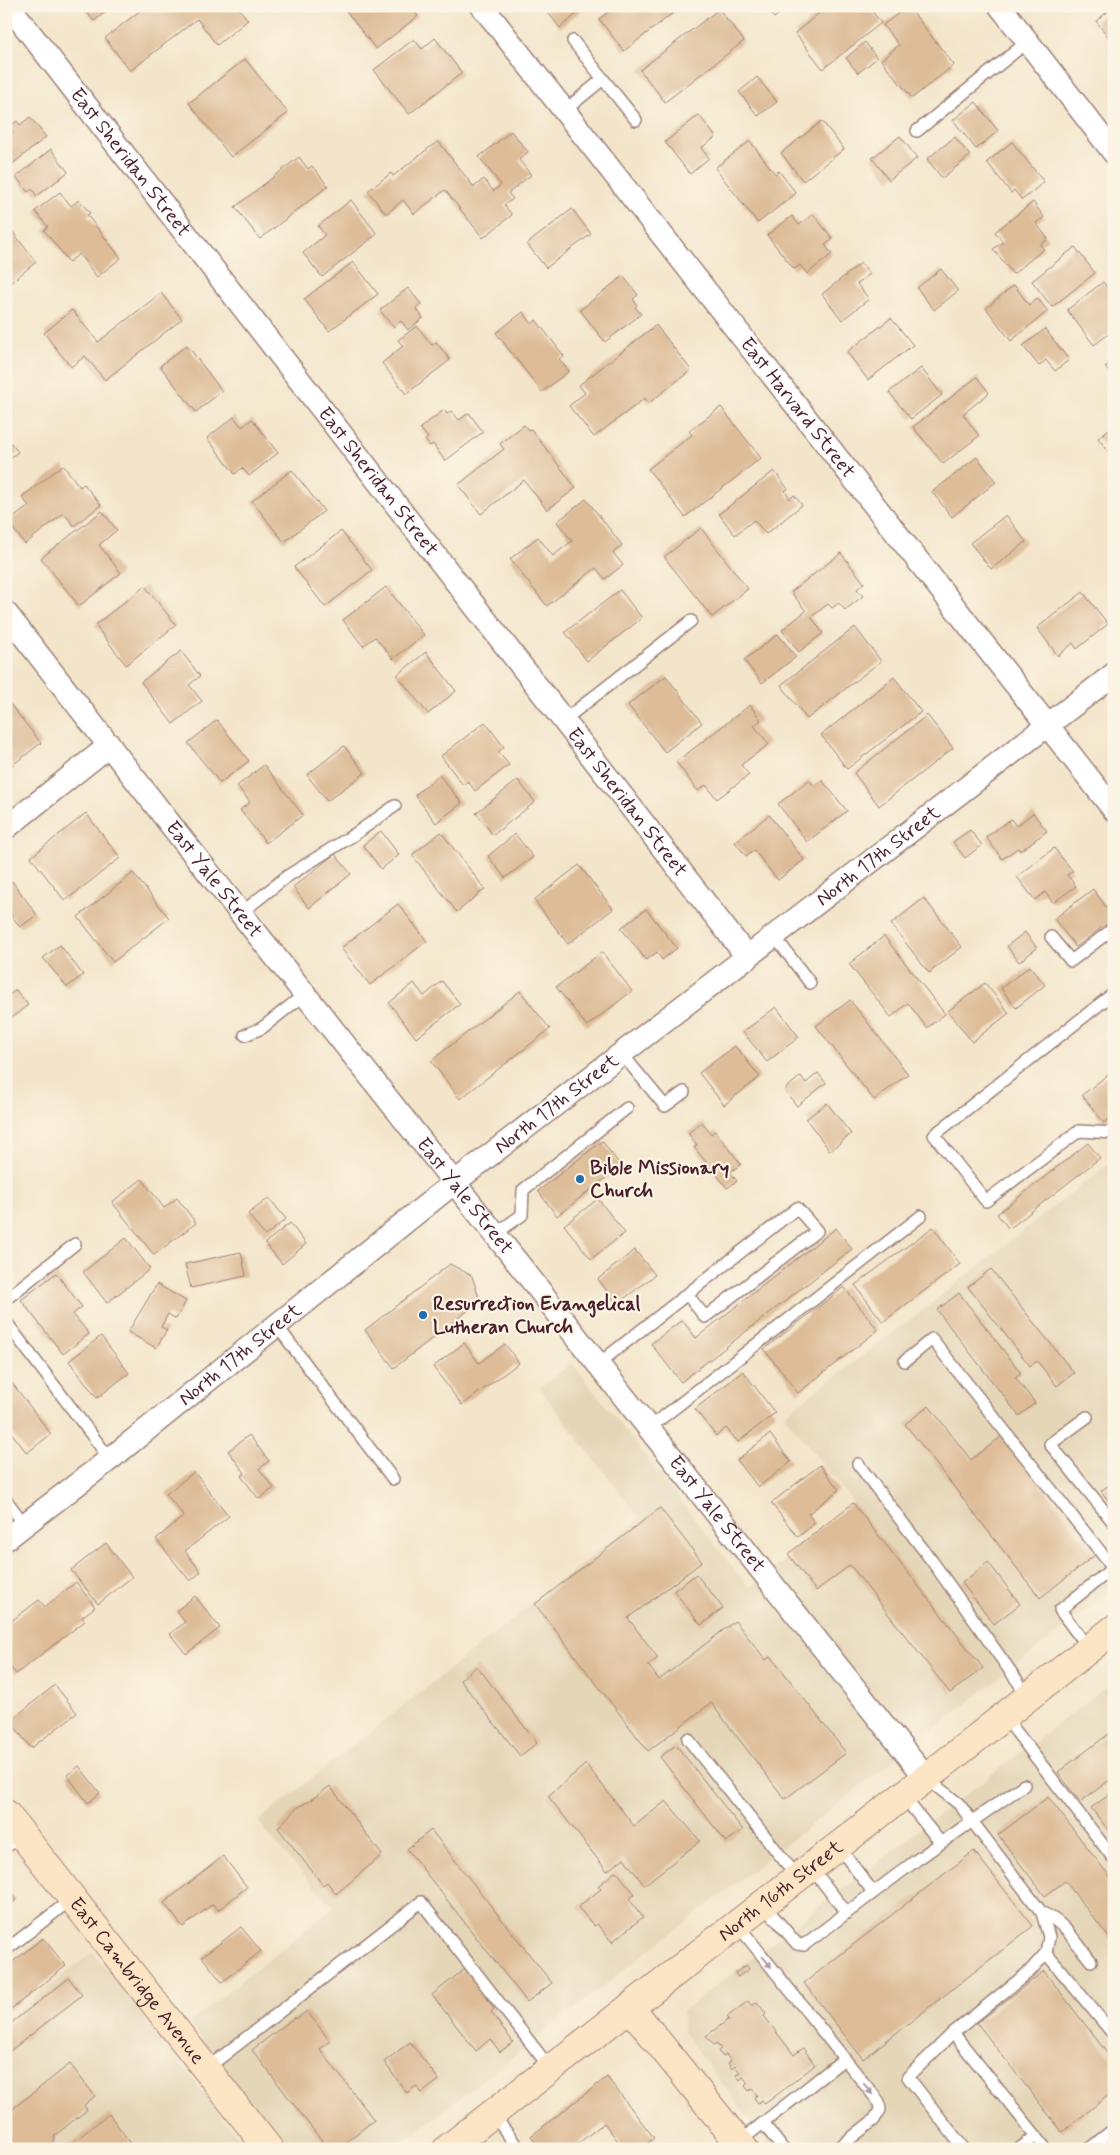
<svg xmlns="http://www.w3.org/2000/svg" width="1120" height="2155" viewBox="0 0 1120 2155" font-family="Mynerve,sans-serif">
<rect width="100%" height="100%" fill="#fcf5e5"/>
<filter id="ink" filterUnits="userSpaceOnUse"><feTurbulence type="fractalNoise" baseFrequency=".02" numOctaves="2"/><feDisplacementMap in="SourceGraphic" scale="10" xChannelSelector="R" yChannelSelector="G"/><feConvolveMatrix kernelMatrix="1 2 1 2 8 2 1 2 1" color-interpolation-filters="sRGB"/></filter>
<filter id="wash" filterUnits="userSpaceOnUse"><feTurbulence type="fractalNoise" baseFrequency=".0096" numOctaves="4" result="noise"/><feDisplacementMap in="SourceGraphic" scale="20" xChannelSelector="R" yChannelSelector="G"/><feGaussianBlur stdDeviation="1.12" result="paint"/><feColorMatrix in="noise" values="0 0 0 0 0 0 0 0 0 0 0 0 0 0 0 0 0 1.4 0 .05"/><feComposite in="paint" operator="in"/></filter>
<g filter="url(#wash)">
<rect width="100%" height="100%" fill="#f3e5ca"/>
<g fill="#e4d6b7">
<path d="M1114,1159V1589L394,2149H288L189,2023L334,1907L281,1850L258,1821L640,1518L539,1388L572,1363L749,1588L856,1506L784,1415L927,1307Z"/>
<path d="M1114,1681V2149H772L683,2032V2011Z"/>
<path d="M93,1952L247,2149H6V2020Z"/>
</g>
<g id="blocks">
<g fill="#ddbc97">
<path d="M82,6H113L94,21Z"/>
<path d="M146,6H237L248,20L217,45L197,19L130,71L105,38Z"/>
<path d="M342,6H410L418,16L376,49Z"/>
<path d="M543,6H586L560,28Z"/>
<path d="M616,6H682L624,51L599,19Z"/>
<path d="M765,6H790L774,18Z"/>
<path d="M828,6H868L881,23L823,69L795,33Z"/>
<path d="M908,6L954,65L912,98L881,60L899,45L883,25Z"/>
<path d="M1114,7V44L1096,21Z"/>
<path d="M719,9L744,41L665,102L640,70Z"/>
<path d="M435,38L462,73L409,114L374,70L414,39L422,49Z"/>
<path d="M865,42L877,58L858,73L846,58Z"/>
<path d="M245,59L288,113L231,157L189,103Z"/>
<path d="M757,77L777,102L758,116L739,92Z"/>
<path d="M976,102L998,131L976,149L953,120Z"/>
<path d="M699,115L716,137L701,148L709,158L690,174L665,142Z"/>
<path d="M30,117L46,137L10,166L6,161V137L13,132L9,127L17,121L20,125Z"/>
<path d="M822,121L844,149L803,181L781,153Z"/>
<path d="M511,131L528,152L519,160L531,175L508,193L513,199L504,205L512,215L483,238L445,190L414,214L403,200L386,214L368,191L391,173L393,176L438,141L474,187L484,179L493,191L501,185L479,157Z"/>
<path d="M900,136L917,158L889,180L872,158Z"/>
<path d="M955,137L970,156L942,178L927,159Z"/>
<path d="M750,141L775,174L779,171L796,193L758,223L715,168Z"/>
<path d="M1012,142L1044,182L1022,200L1014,190L1011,193L987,162Z"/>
<path d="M51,149L68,172L37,196L32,189L28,192L16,177Z"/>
<path d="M299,157L308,169L312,166L328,186L260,239L235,207Z"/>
<path d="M60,192L71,206L79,200L90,213L87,215L121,258L97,277L79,254L69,262L44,230L48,227L35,211Z"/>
<path d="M351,200L377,234L322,277L303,253L325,235L318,226Z"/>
<path d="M1033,202L1044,217L1036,223L1048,239L1040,245L1044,249L1013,274L993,249L1003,242L995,232Z"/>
<path d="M572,209L591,234L546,268L527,244Z"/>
<path d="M813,214L833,239L825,245L832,254L807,274L800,265L794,269L767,235L792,216L799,225Z"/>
<path d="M8,226L36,262L9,284L6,280Z"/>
<path d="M1075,247L1095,273L1052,307L1032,281Z"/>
<path d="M353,262L378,294L329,331L304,299Z"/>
<path d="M861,263L870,274L857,284L869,299L842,320L822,294Z"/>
<path d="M941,269L958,291L934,310L917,288Z"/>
<path d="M623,276L638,295L633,299L637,305L635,307L641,314L605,342L580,310Z"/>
<path d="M1103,282L1114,296V330L1094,345L1067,310Z"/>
<path d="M1014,285L1029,305L1037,298L1048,311L1011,341L986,308Z"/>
<path d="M408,288L421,304L416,308L423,318L408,330L401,321L393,327L380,310Z"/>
<path d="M161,293L182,319L105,380L85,356L71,367L44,333L72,310L98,342Z"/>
<path d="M523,312L532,324L536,320L564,356L559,359L569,371L542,392L496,333Z"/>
<path d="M891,318L913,345L868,380L847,352Z"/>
<path d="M656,325L691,370L649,403L645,398L594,437L569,406L585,393L579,385Z"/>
<path d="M417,326L432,345L436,342L450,360L406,394L382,363L403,346L398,340Z"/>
<path d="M1045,329L1069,360L1055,371L1046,360L1039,366L1023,346Z"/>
<path d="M187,345L222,391L196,412L160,366Z"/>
<path d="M1114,360V378L1105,367Z"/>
<path d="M921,368L942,395L911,419L889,392Z"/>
<path d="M977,377L989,393L963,414L979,436L943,464L913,427Z"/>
<path d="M721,407L761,458L685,517L648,469L692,435L689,431Z"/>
<path d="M444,410L447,414L451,411L459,420L469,413L483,432L445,461L433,444L430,446L425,440L428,438L420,428Z"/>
<path d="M234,417L242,427L252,419L278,453L249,476L242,468L235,474L207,438Z"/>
<path d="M524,425L528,430L531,429L576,488L547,510L524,480L481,514L458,485L504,449L500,444Z"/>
<path d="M1114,425V459L1098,438Z"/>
<path d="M6,437L18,452L6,461Z"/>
<path d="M977,457L996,482L952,517L932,492Z"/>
<path d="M63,465L80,487L84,484L101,505L74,526L64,513L25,544L8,522L29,506L22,497Z"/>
<path d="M292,470L324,511L284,542L252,501Z"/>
<path d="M774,471L788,489L785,491L790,499L794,495L802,505L766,534L754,520L735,535L719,514Z"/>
<path d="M586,499L622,545L613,553L623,565L605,579L596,568L547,606L510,559L538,537L553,556L572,541L557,522Z"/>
<path d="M102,511L117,530L99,545L121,573L79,606L41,558Z"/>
<path d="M1006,515L1026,542L991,569L970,543Z"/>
<path d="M701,528L748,589L712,617L664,557Z"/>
<path d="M341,531L372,570L325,607L294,567Z"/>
<path d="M841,553L864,583L857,589L863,596L845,610L839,603L832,608L828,604L811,617L823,633L799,652L782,630L806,611L791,592Z"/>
<path d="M145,586L176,625L126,665L95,625Z"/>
<path d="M386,587L424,635L393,659L375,637L363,646L343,620Z"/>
<path d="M620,590L642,618L587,661L565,632Z"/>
<path d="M1083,592L1108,624L1077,649L1073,643L1058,656L1037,628Z"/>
<path d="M855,627L881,661L807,719L781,685Z"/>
<path d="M778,634L796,657L762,683L744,660Z"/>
<path d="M181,651L200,676L189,685L202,701L173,724L141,682Z"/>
<path d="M426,652L456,691L428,714L397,675Z"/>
<path d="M666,676L702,723L665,752L628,705Z"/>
<path d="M894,677L921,712L847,769L821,735Z"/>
<path d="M6,699L41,743L6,770Z"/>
<path d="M750,705L761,720L754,726L769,744L741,765L749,775L717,799L706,785L698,791L676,762Z"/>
<path d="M927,715L953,748L879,806L854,773Z"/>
<path d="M217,720L249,761L220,783L188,743Z"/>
<path d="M485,722L504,747L498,752L509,765L475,791L468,781L463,785L441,756Z"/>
<path d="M344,746L365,773L327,801L307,775Z"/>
<path d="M264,765L303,815L266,843L240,810L250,802L237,786Z"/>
<path d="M439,775L462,803L436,823L415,795Z"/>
<path d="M518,780L535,802L493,835L476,813Z"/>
<path d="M809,780L814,786L822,780L847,811L807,842L778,804Z"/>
<path d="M86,813L120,858L65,901L31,857Z"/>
<path d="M1033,813L1047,831L1020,851L1018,848L1002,859L986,837L1011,819L1016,826Z"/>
<path d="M769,815L804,860L778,880L754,850L746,856L735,842Z"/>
<path d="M970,830L982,845L965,858L953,842Z"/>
<path d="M381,831L399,855L381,869L363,845Z"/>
<path d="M441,832L485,889L457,912L412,855Z"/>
<path d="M515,834L533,857L505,878L488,856Z"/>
<path d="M1054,848L1073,871L1067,875L1076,886L1053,903L1045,892L1035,900L1017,877Z"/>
<path d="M335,854L351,874L309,908L293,887Z"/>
<path d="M579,865L613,909L568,944L534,900Z"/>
<path d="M133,873L169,918L113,962L78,917Z"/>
<path d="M12,881L37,915L20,927L6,908V886Z"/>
<path d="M1093,889L1114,918L1076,947L1054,919Z"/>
<path d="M924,898L962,947L929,973L891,924Z"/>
<path d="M398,904L427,941L370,985L341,948Z"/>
<path d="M646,909L677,948L662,960L657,952L646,960L621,928Z"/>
<path d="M1025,932L1037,948L1019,962L1007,946Z"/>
<path d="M884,936L945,1014L927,1028L908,1003L891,1017L849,964Z"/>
<path d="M60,945L83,975L67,987L43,958Z"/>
<path d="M602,952L632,991L587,1026L556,987Z"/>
<path d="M1030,966L1045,985L1016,1008L1001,988Z"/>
<path d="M442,981L460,1004L416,1038L389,1003L414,983L424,996Z"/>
<path d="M985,983L1009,1013L972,1042L948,1011Z"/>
<path d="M16,990L28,1005L6,1022V997Z"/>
<path d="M520,991L550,1029L460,1099L431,1061Z"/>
<path d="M850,1000L908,1074L874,1100L816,1026Z"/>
<path d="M776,1007L799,1037L767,1062L743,1032Z"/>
<path d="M735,1046L760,1077L724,1105L699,1073Z"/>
<path d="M1114,1070V1115L1104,1123L1082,1095Z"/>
<path d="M818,1073L826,1083L797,1106L784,1090L801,1076L806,1083Z"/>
<path d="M827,1103L851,1134L830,1151L806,1119Z"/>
<path d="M702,1122L711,1134L715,1131L741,1164L730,1172L737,1181L727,1188L694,1147L697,1145L688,1133Z"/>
<path d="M602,1141L621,1166L557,1216L538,1191Z"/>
<path d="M1088,1143L1100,1158L1009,1229L997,1214Z"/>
<path d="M142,1179L164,1208L177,1198L196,1223L154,1255L112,1202Z"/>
<path d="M269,1198L286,1219L265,1236L248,1214Z"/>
<path d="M598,1199L625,1233L591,1259L564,1225Z"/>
<path d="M290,1223L306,1244L282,1264L265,1243Z"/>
<path d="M933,1227L960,1264L883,1322L855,1285Z"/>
<path d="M836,1228L852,1249L681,1382L651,1344L682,1320L696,1338Z"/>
<path d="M126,1238L150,1269L107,1303L83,1272Z"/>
<path d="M635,1250L655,1275L617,1304L598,1279Z"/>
<path d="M241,1252L246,1276L191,1288L185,1264Z"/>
<path d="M450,1264L472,1276L480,1301L394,1368L365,1330Z"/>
<path d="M991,1269L1074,1373L1057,1386L1037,1361L1030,1366L968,1287Z"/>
<path d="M56,1273L82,1307L73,1314L89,1334L63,1354L21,1300Z"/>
<path d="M157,1284L186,1301L176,1319L168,1314L161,1327L167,1330L156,1348L128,1332Z"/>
<path d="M844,1287L878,1330L798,1393L764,1349Z"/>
<path d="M959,1293L1021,1373L1015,1377L1035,1403L1019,1416L937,1310Z"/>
<path d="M101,1336L129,1373L97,1398L69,1361Z"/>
<path d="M464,1343L479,1363L505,1344L519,1363L462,1405L433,1367Z"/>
<path d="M743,1371L775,1413L738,1442L726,1428L716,1436L695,1409Z"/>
<path d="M6,1375L51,1434L27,1453L6,1426Z"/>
<path d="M929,1406L971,1460L1002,1436L1095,1555L1040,1598L905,1424Z"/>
<path d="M770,1434L791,1462L758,1487L737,1460Z"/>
<path d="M249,1435L269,1461L259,1469L274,1488L259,1499L241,1476L245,1473L228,1451Z"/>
<path d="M820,1465L839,1490L808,1514L815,1523L798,1537L771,1503Z"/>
<path d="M194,1472L229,1516L185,1551L201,1572L190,1581L156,1539L184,1516L166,1494Z"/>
<path d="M1114,1481V1508L1101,1491Z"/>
<path d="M853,1503L983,1668L950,1693L850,1565L816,1591L788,1554Z"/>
<path d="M660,1508L702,1562L628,1618L658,1658L648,1665L659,1680L735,1621L766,1660L771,1656L846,1753L785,1799L711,1703L648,1751L535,1604Z"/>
<path d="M106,1543L132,1577L98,1604L71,1570Z"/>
<path d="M988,1562L1020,1604L994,1624L962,1583Z"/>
<path d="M696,1574L723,1608L701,1625L674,1591Z"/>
<path d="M76,1582L95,1607L82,1617L85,1621L16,1674L6,1662V1625L39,1600L45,1607Z"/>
<path d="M195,1596L220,1628L186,1654L170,1634L185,1622L176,1611Z"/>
<path d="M477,1666L537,1743L520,1756L460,1680Z"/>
<path d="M55,1685L77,1713L31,1748L10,1721Z"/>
<path d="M1114,1730V1777L1080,1802L1058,1772Z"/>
<path d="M676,1745L743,1830L726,1842L660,1757Z"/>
<path d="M586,1764L634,1826L666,1801L700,1841L644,1885L624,1858L607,1871L548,1796Z"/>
<path d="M79,1766L100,1793L88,1803L67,1775Z"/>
<path d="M330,1786L382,1855L336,1894L327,1882L323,1885L278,1828L294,1810L312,1799Z"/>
<path d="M1114,1791V1837L1091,1808Z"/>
<path d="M1048,1797L1114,1882V1944L1065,1881L1045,1896L998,1835Z"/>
<path d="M431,1830L552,1983L527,2002L407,1849Z"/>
<path d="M974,1851L1033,1926L863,2059L804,1983Z"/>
<path d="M223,1856L247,1887L218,1910L213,1904L183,1927L164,1903Z"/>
<path d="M616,1871L635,1894L629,1899L643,1917L612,1942L597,1924L594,1926L578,1907L601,1889L598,1886Z"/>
<path d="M6,1888L16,1900L6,1908Z"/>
<path d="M241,1927L261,1951L222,1982L202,1957Z"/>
<path d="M43,1938L66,1966L6,2013V1967Z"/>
<path d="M746,1965L749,1969L738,1977L735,1973Z"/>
<path d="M466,1968L473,1980L475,1979L489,1996L487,1999L494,2009L491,2012L513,2042L500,2052L490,2039L476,2051L432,1995Z"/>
<path d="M1044,1971L1114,2062V2091L1062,2132L977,2023Z"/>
<path d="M69,1978L82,1995L6,2054V2027Z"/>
<path d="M748,2001L752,2006L757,2002L766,2014L764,2016L794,2055L803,2048L815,2065L765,2104L762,2100L758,2103L754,2098L757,2095L752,2089L749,2091L745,2086L748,2083L743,2077L740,2080L736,2075L740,2072L735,2066L732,2069L728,2063L731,2061L726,2055L723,2057L718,2051L721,2049L717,2043L714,2045L706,2036L729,2019L727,2017Z"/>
<path d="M307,2011L330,2041L320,2049L374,2120L337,2149H328L252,2050L295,2017L296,2019Z"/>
<path d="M410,2042L439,2080L422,2093L416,2086L407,2093L384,2062Z"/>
<path d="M70,2064L95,2096L84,2105L87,2110L55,2135L51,2149H6V2114Z"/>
<path d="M607,2077L654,2138L640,2149H624L604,2123L571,2149H540L531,2136Z"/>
<path d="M109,2114L135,2149H64Z"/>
</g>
</g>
</g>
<g filter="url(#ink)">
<use href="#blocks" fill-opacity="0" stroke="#9e827a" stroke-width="1"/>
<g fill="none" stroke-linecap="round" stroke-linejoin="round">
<defs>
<g id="lane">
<path d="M603,79L636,120"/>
<path d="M564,111L603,79L573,41"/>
<path d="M917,131L1027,42"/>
<path d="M564,720L691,621"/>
<path d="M241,913L286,877L355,834L395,806"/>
<path d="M775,937L810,983"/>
<path d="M1051,937L1071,961L1114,928"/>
<path d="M1114,993L934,1135L986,1201L1079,1131L1114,1133"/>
<path d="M245,1035L262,1028L305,994"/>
<path d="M622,1054L665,1106L684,1092"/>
<path d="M495,1234L522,1215L523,1190L627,1108"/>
<path d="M6,1299L75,1244"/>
<path d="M6,1322L110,1459"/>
<path d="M277,1326L393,1479"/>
<path d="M905,1361L932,1339L1114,1569"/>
<path d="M598,1364L797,1208L817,1231L705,1317L687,1294"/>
<path d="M1087,1417L1050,1444L1114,1523"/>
<path d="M649,1428L921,1216"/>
<path d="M858,1464L932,1561L1028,1696"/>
<path d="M6,1500L25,1525"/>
<path d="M1088,1648L1060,1610L1113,1568"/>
<path d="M1004,1716L1114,1859"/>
<path d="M688,1739L798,1878"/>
<path d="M926,1778L959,1804L1042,1913L1049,1937L1046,1953L1030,1971L953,2033L908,2077L964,2149"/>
<path d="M903,1796L940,1842"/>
<path d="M838,1846L873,1892"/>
<path d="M6,1847L23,1835"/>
<path d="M811,1867L846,1912"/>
<path d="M763,1904L797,1944L804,1945L918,1859L1024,1785"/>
<path d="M1042,1913C1064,1921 1077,1944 1091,1961"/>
<path d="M737,1924L879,2102L880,2110L874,2120L837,2149"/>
<path d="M6,1950L73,1898"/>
<path d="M1046,1953L1114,2035"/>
<path d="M953,2033L1036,2136L1019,2149"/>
<path d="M206,2069L421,1902L550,2068"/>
<path d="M492,2113L519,2149"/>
<path d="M763,2123L783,2149"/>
<path d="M1036,2136L1046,2149"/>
<path d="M739,2142L844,2059"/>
<path d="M1089,2149L1114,2129"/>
</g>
<g id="street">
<path id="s1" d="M9,6L748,958"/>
<path id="s2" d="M482,6L1114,810"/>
<path d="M1000,6L1114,153"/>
<path id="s3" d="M6,613L174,829L926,1778"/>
<path d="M6,828L110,745"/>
<path id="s4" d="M6,1539L110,1459L455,1182L1114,674"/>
</g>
<g id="secondary">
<path id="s5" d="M6,1814L269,2149"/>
<path d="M630,2007L744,2149"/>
<path id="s6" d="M447,2149L926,1778L1114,1629"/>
</g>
</defs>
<use href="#lane" stroke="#9e827a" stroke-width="14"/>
<use href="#street" stroke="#9e827a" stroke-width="25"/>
<use href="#secondary" stroke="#9e827a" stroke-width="30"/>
<use href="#lane" stroke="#fff" stroke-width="11"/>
<use href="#street" stroke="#fff" stroke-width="22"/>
<use href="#secondary" stroke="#fce5c4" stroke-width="28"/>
</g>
<defs><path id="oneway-solid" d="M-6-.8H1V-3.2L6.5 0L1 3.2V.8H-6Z" transform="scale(1.25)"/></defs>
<g fill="#ae9aa0">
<use href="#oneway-solid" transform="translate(767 1962) rotate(51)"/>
<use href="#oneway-solid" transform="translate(868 2089) rotate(52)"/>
</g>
</g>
<g fill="#1f6fb2" stroke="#fcf5e5" stroke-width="2">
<circle cx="580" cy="1179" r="5"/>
<circle cx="423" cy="1315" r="5"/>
</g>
<g text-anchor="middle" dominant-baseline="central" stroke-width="4.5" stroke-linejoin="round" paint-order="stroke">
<g font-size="20" fill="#4a1f2b" stroke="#fcf5e5">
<text stroke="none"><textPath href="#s1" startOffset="198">East Sheridan Street</textPath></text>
<text stroke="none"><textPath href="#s2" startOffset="511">East Harvard Street</textPath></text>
<text stroke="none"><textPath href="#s1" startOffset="602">East Sheridan Street</textPath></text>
<text stroke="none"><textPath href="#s1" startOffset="1008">East Sheridan Street</textPath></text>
<text stroke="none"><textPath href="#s4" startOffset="1108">North 17th Street</textPath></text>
<text stroke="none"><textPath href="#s3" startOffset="338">East Yale Street</textPath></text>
<text stroke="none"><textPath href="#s4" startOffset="702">North 17th Street</textPath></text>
<text stroke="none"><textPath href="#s3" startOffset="742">East Yale Street</textPath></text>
<text stroke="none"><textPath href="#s4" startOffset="298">North 17th Street</textPath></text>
<text stroke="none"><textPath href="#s3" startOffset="1148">East Yale Street</textPath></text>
<text stroke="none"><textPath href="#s6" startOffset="422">North 16th Street</textPath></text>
<text stroke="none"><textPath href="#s5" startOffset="212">East Cambridge Avenue</textPath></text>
</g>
<g font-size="20" font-weight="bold" fill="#4a1f2b" stroke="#fcf5e5" text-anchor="start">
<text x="590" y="1168">Bible Missionary<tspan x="590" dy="23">Church</tspan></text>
<text x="433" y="1304">Resurrection Evangelical<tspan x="433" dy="23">Lutheran Church</tspan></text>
</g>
</g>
<rect width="1120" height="2155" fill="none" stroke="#fcf5e5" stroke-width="25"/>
</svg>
